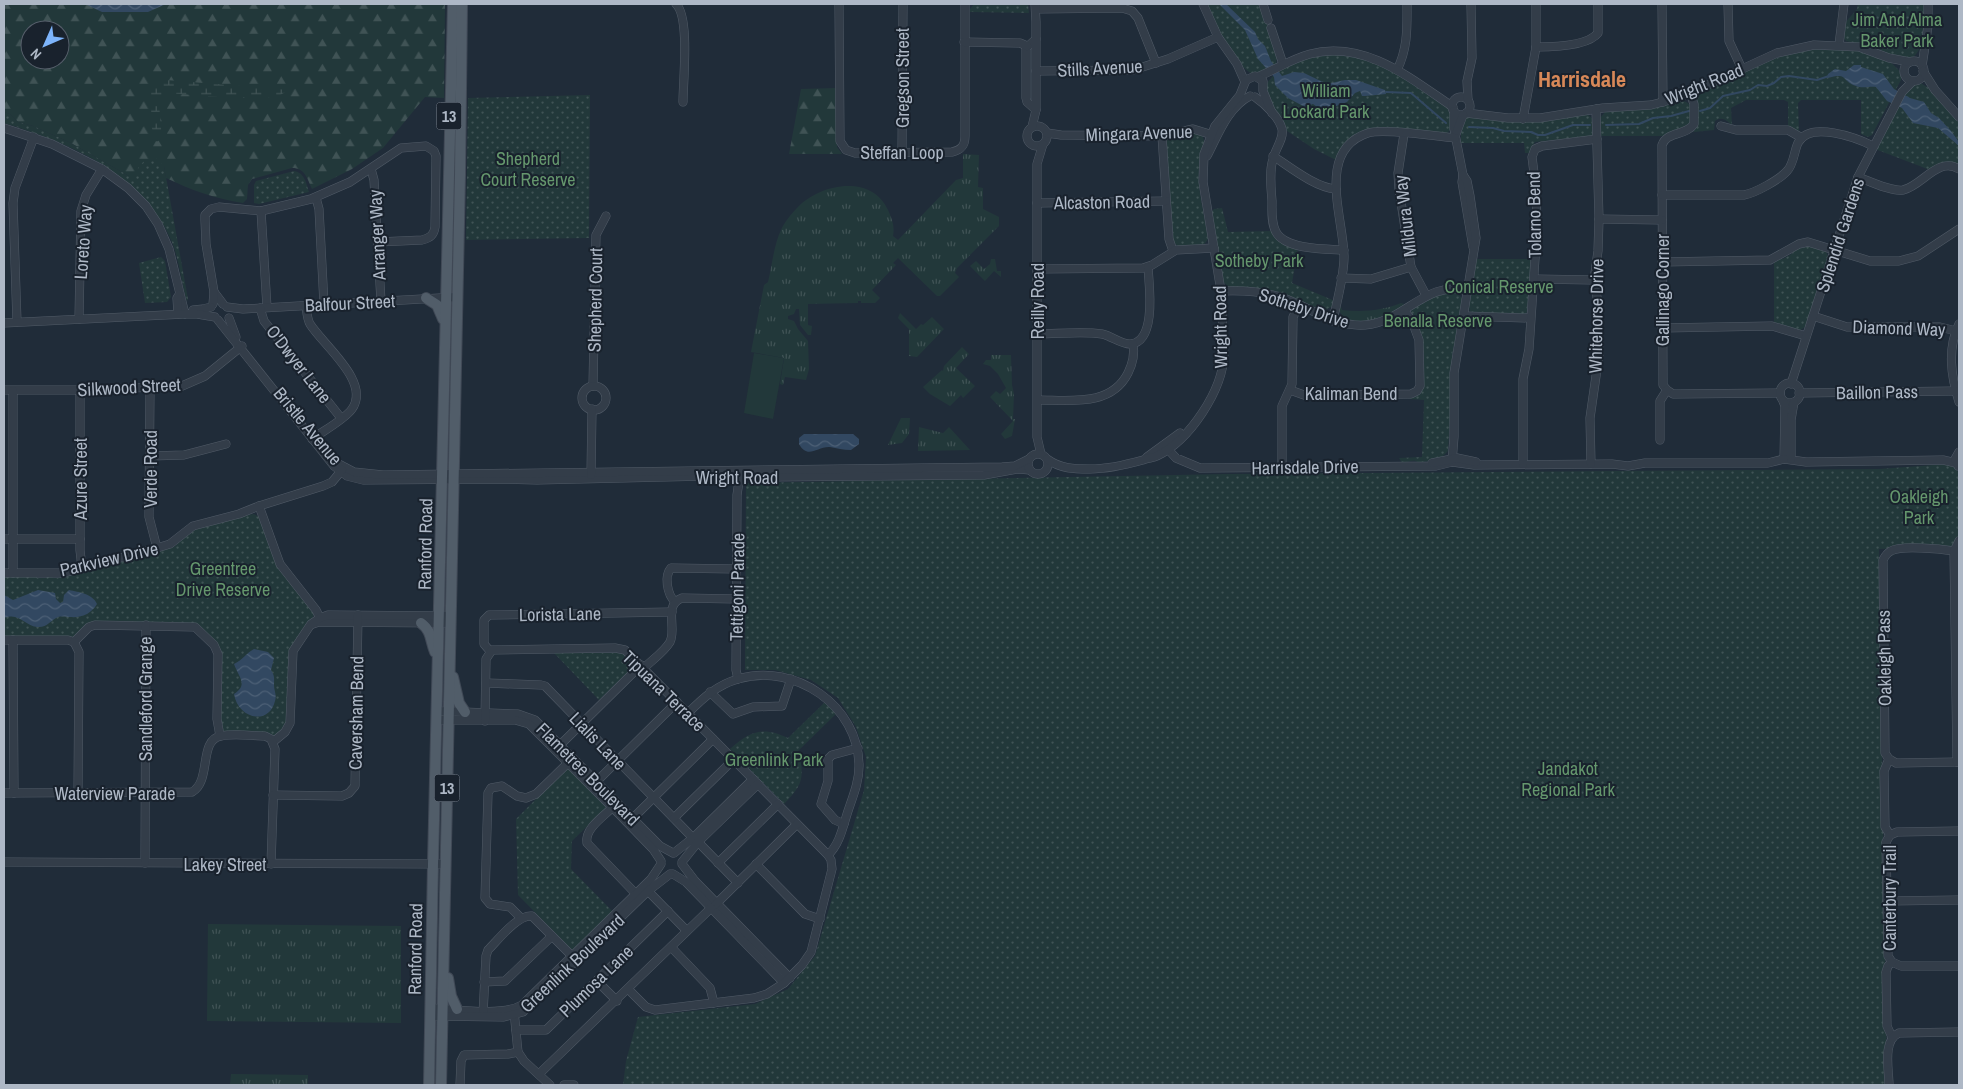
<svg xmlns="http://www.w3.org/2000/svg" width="1963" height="1089" viewBox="0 0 1963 1089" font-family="'Archivo Narrow',sans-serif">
<defs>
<pattern id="grass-tufts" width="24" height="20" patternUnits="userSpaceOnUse" patternTransform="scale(1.25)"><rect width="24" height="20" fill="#22383a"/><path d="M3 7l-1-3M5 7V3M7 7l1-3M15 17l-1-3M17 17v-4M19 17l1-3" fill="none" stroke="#405355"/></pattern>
<pattern id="forest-firs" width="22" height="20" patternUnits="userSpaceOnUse" patternTransform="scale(1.25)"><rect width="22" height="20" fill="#22383a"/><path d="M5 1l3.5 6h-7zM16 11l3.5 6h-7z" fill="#405355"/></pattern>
<pattern id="wetland-marsh" width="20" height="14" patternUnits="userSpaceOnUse" patternTransform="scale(1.25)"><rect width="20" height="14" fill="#22383a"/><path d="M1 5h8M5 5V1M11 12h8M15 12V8" fill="none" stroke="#405355"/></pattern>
<pattern id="park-dots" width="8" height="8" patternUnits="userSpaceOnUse" patternTransform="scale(1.25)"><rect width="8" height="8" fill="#22383a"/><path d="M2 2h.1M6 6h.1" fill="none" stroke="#405355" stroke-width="1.8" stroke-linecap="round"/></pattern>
<pattern id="water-waves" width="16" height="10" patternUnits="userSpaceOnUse" patternTransform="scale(1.25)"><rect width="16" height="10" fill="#324861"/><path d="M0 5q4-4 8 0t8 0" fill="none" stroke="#4d6076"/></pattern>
</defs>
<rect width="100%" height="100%" fill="#202c39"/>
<g fill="url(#grass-tufts)">
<path d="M963,154L979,155L978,187L983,188V209L999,217V226L957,268L955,273L959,277L940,296H937L898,258L893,263L896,265L872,290L880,298L875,303H861V301H858V303L808,304V325L812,326L811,335H808L800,325L799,309H796L794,314L788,316V319L794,321L798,329L808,341L809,369L806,380L785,377L783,385L780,384L784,358L751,352L764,285L768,282C772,266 774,244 781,230C784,223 791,214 797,208C819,184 871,173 888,210C892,219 895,226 893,236L898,240L956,180L963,178Z"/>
<path d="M991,259H995L997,271H1001V277L994,271L985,281L970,266L976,261L984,269L990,264Z"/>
<path d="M1401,303L1407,305C1386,317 1369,325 1345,319L1339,311V306L1341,307L1342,310C1363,312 1381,311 1401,303Z"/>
<path d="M900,313L916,329L921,324L923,325L932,317L944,329L917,357L909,356V329L898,318Z"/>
<path d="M962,347L969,354L956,368L975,386L963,398L961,395L950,406L930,394L923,387L942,370L943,371L944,366Z"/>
<path d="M991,355H1011L1012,385L1014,394L1013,419H1015L1012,436L1005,439L1001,434L1013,421L990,397L996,391L1000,394L1006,388L998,374L990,366L983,364L986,360H991Z"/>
<path d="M901,418H910L909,434L902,443L888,445Z"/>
<path d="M919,427L943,433L949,427L970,450L918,451Z"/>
<path d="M208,924L401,926V1023L207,1021Z"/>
<path d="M231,1074L308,1075V1085H230Z"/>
</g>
<g fill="url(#forest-firs)" fill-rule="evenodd">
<path d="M4,4H445L444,98L425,97L383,148L352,169L312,189C307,178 305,168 292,168L252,179L248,185L247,199L243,203C216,199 191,190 166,178L164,166L137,176H129L69,142L33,126L18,122L10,114L4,112ZM30,30H60V60H30Z"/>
<path d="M836,88L837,147L842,154H789L801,89Z"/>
</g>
<path fill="url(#wetland-marsh)" d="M166,80L289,90L277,97L237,98L165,93L159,104L162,139L156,142L149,118V89Z"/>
<g fill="url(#park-dots)">
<path d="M974,4H1028L1029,13L970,12V9Z"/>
<path d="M1205,4H1261L1277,57L1276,64C1270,68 1261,74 1254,74C1237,71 1213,19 1205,4Z"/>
<path d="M1858,4H1926C1925,23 1927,47 1911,59H1900L1880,50L1846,41L1843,37L1844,24L1857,9Z"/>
<path d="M1821,48C1847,49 1884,49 1901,73V80L1872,135L1868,137L1861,134V100H1801L1798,103L1799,132L1788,127V102L1784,100H1746L1731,108L1732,125C1726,120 1722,116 1715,121L1714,130L1694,132L1693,130L1697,96L1701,92C1740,74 1778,52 1821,48Z"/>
<path d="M1329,54L1356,56L1388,68L1450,110L1451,129L1446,134L1364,132L1336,160L1314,149L1284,129L1273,110L1266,85C1279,63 1306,59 1329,54Z"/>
<path d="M1920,83C1936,90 1948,109 1959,122V166L1930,170L1875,149L1904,95L1914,84Z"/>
<path d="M590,95L589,238L466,240L468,98Z"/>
<path d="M1683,101C1695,104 1693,115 1689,125L1665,136H1601L1600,118L1606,111L1653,108Z"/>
<path d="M4,112L10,114L18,122L33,126L69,142L129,176H137L138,168L144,161L156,158L164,166L188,299L187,301L186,299C181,280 179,258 171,240C143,173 69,143 4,123Z"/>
<path d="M1587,114L1594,120L1595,131L1592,136L1535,142L1529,153H1525L1524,143H1461V129L1464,119L1467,117L1507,121L1541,122Z"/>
<path d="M1189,132L1201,134C1209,144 1200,157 1199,168C1197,191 1205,216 1208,239L1203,246H1178L1173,242L1165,145L1169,137Z"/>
<path d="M294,171C305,173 306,183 309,192L259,204L254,203V185L256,181Z"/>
<path d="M1222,208L1228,232L1272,231L1298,248L1292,283L1335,301L1333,306L1325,310L1267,291L1266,289L1251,287H1229L1223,282L1211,212L1214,209Z"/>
<path d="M1806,244L1825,250L1828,256L1807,323L1805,327L1799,331L1790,329L1789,327L1774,322V262L1781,258L1783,259L1793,253V251Z"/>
<path d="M161,257L165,261L171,297L167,302L145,303L139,263Z"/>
<path d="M1476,259H1532L1527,312L1523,315L1505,316L1503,313L1474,315L1470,311L1469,307Z"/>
<path d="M1450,292L1457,293L1463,299L1457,339L1455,341L1452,355L1454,359L1448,451L1441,458L1419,463C1413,458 1408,463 1402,463L1399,458L1422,457L1424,400L1410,399L1424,368V353L1422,351L1411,311L1430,297Z"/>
<path d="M1948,464L1956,468L1959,474V536L1953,546L1879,549L1887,1085H623L626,1061L638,1017L755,1004L788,989L815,956L864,790L866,757L856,727L838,698L811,680L775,670H745L746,483L1229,474L1879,469Z"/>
<path d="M254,514L259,517L271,552L280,571L314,612L313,619L293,647L287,722L283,730L274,736L226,733L221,729L219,724L222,663L199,626L94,623L72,638H4V576H36L37,578H46L48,576H52L53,578H59L61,576L80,572L81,574L86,572L87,570L174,547L191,531L241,516Z"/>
<path d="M554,653H622L631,660V669L599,700Z"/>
<path d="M826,701L837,713L798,751C805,777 803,785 784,804L730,749C750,731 763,726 788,738Z"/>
<path d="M568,767L607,807L572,841L571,869L615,914L575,953L518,895L516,819Z"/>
</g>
<path fill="#22383a" d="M754,353L784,358L773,419L744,413Z"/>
<g fill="url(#water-waves)">
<path d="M85,4H166L148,12H102Z"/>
<path d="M1219,4H1226L1255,32L1258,39L1265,46L1271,61L1282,76L1294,72L1304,73L1327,84L1345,80H1356L1385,90L1386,94L1365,96H1362L1360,91L1355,93L1347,102L1331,108L1320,109L1313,104L1305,107L1288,98L1275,85L1274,77L1258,59L1245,30Z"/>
<path d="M1854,65H1861V67L1883,74L1894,89L1910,98L1924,102L1931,113L1939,118L1951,131L1959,142V146L1938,128L1913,123L1902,108L1887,101L1876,87C1870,86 1862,89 1856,86C1840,80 1849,72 1827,78L1828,74L1835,69L1846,71Z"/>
<path d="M804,434H853L859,439V444L851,450C843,450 837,448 830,447C817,446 808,460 799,444V438Z"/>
<path d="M38,590L55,593L56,599L60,603L63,602L64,595L69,590C79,592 93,594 97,604C91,614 82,618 70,617C67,617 62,616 58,617C51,620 47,628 37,627C24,625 19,612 4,618V595L13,600Z"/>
<path d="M254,649L268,652L274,658L271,670C275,676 274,679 274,685C274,691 277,695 275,701C269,726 238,719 234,694C249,685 238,676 234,664C243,660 246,653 254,649Z"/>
</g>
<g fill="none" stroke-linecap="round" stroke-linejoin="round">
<g stroke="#324861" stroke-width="2">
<path d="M1386,92L1411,93L1446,123"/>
<path d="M1700,111L1710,108L1723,96L1750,90L1758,85L1767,86L1774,83L1781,77L1789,76L1817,80L1829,76"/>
<path d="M1606,125L1639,124L1653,118L1671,116L1689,111"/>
<path d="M1469,127L1493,128L1504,131L1531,132L1538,135H1545L1573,125H1590"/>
</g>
<defs>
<g id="minor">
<path d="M676,4C690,17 683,81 683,102"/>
<path d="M839,4L840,141L846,150L855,153L952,152C961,150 965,146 965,136V4"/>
<path d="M1203,4L1218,37L1237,64L1245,82"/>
<path d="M1263,4L1268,20"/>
<path d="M1662,4L1663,102"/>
<path d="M1728,4L1729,41L1742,69"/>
<path d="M1036,9L1122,8L1132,11L1138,18L1156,63"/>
<path d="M1271,28L1283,64"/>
<path d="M1036,39L1026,48V98L1027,102L1036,110"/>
<path d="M964,42L1020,43L1027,46"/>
<path d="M1839,45L1844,4"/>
<path d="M1536,47C1552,47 1588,46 1598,33V4"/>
<circle cx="1914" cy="71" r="10"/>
<path d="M1922,66L1928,26V4"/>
<path d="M1397,70C1408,48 1407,28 1407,4"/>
<path d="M1036,71L1133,70L1168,59L1218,37"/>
<path d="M1923,71L1935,90L1959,117"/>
<path d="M1257,77C1275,70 1291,59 1310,54C1365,40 1410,78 1453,107"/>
<path d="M1690,93L1694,104V124C1686,136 1667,131 1662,145L1663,385L1667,390L1673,394L1780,393"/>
<circle cx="1461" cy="106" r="9"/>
<path d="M1255,97C1265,104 1279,117 1282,129C1284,139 1275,149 1273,159C1269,172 1271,187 1272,201C1272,210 1271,223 1276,232C1286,250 1326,249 1344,250"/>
<path d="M1468,100L1467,81L1472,58L1471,4"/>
<path d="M1454,111V129L1463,175L1462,182L1473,247"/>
<path d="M1466,113L1508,118H1540L1603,108L1651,105L1674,99L1690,93L1777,53L1814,45L1859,47L1889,58L1910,62"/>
<path d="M1523,119L1536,47V4"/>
<circle cx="1037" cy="136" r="10"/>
<path d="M1721,126L1736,130H1788L1802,138"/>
<path d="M1032,127L1036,110V22L1035,4"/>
<path d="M4,128L52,144L102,169L128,188L146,206L158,224L169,249L185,314"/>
<path d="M1047,133L1061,135L1162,136L1193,129L1216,136"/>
<path d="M1404,134L1398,173L1399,189L1411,267L1426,295"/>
<path d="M1456,134L1463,115"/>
<path d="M1162,136L1169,239L1173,251"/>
<path d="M902,153L903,4"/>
<path d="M1207,156C1218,135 1228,107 1250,96"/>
<path d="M1273,156C1290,167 1316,188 1336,189"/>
<path d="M371,169L374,180L381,301"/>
<path d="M1858,177C1869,181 1892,192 1903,190C1922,186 1938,156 1959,169"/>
<path d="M1662,195H1744C1755,193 1779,180 1787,171C1794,164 1794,151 1798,143C1809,120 1857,138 1873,146"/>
<path d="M316,198L319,209L324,304"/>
<path d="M1037,203L1166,201"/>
<path d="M261,211L267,307"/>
<path d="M1599,219L1662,220"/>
<path d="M1662,262L1770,260L1799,244L1808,242L1870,261H1899L1918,256L1959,229"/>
<path d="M1037,269L1143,268L1152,265L1176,250L1214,248"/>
<path d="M1341,278L1371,279L1411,267"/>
<path d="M1534,279L1594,280"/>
<path d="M1221,291C1243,290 1265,291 1286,299C1312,309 1336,327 1365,325C1405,322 1426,279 1468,291"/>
<path d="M214,292L223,304"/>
<path d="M213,304L214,292L206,244L205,220V215L211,209L219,207L261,211L311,199L350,182L401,148L426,146L434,151L436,156L435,227C434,235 430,238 422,240L378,242"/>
<path d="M306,306C307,312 307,319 310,324C324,346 371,382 352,409C344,420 323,431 312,439"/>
<path d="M227,307L243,309L457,297"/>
<path d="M260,308L264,321L341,418"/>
<path d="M193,310L203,309L211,307"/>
<path d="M178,314L177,298L179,295"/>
<path d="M1464,316L1530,318"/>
<path d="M1813,316L1847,327H1940L1956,331"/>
<path d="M229,318L236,337"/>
<path d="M79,319L81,211L86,195L102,169"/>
<path d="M218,320L334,466L347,476L363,480L497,479L537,480L707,476L769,477L984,475L1018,469L1030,470"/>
<path d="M1333,321C1337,300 1344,277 1344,257C1344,219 1315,150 1368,133C1383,128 1437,136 1455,138"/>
<path d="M17,322L13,203L15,188L34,137"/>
<path d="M4,323L185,314H197L215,317"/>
<path d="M1959,324C1947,349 1951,376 1959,402"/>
<path d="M1662,328L1772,326L1806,336"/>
<path d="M1037,334C1058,334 1082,331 1102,334C1112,336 1122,345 1131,344C1157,341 1149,284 1148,267"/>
<circle cx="1790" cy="393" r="10"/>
<path d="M1791,384L1858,177L1902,92L1913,81"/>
<path d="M593,386L596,235L606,216"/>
<circle cx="594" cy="398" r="12"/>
<path d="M150,388L149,517L157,548"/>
<path d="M4,390H80L182,386L205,376L242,346"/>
<path d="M80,390V550L82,568"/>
<path d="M1290,390L1304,395L1411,394L1417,391L1420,386L1419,340L1412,321L1404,310"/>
<path d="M13,391V573"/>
<path d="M1799,393L1956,391"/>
<path d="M1038,400C1070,400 1111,407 1128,373C1133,363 1135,355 1133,344"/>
<path d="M1783,401L1785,406L1784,459"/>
<path d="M1660,440V401L1667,390"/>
<path d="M1164,445L1176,458L1200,468L1436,466L1452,462L1474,465L1612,464L1628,466L1645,463H1768L1784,459L1806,462L1943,460L1956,463"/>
<path d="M1041,454L1037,437V164L1043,144"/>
<circle cx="1038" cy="464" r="10"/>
<path d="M150,456L184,455L226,444"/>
<path d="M1147,457L1180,433"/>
<path d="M1047,459C1061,469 1074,469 1090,469C1109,469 1125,465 1143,460C1147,458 1153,458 1157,456C1190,440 1223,390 1224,354L1221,291L1203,182L1204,154L1215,126L1240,95L1246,80L1255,76L1263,81V91L1272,113"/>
<path d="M1791,459V420L1794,402"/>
<path d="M1452,462L1454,437V373L1476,238L1470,196L1467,181L1463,175"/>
<path d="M337,463L354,472L383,475L1002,467L1015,466L1029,459"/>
<path d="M1432,463L1457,458L1476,462"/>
<path d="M1523,464V379L1529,349L1537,228L1536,189L1532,157L1535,149L1542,146L1597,139"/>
<path d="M1591,464L1590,418L1599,355L1598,303L1594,280L1598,251L1599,219L1596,109"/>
<path d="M1958,466L1955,459L1959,452"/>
<path d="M1282,467V406L1292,384L1293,317L1299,305"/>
<path d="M591,475L592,409"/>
<path d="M259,506L280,564L316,610L320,618"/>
<path d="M4,539H80"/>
<path d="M1954,551C1941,549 1901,545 1891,551C1887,553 1885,556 1883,560L1885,753L1889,759L1896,763L1959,762"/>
<path d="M4,573H64L157,548L170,544L193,526L239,514L259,506L323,486L332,482L342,470"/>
<path d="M675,602C667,594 664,576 671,568L737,569"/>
<path d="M313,624L319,622L444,623"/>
<path d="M4,640H68L74,642L89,627L95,625L195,627L214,645L218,654L217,719L220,736"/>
<path d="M13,640L14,793"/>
<path d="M74,642L79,652L78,794"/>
<path d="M490,651L484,644V620L489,615L672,612"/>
<path d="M644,668C652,660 664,652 670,642C677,628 663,605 682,598L737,599"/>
<path d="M738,679L736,670L737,495L740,474"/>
<path d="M486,683L541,685L545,686L693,838"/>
<path d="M710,692L733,714L753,707L782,706L791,679"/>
<path d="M436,711L518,714L535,720L660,846L673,853"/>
<path d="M436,720H515L529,724L618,813L653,849L661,861"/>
<path d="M485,721L486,659L492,650L615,648L625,650L828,855"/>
<path d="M273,742L285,732L290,723L293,651L311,624L320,618L328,615L451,616"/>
<path d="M557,748L641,665"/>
<path d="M1889,759L1884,771L1885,827L1890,835"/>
<path d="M1957,762L1954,551L1959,541"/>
<path d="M597,781L677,702"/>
<path d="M4,793L192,792C212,781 198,740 221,736C235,733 252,736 265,736L271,739L275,749L271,864"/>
<path d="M273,795L342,796L349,793L355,786L358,615"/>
<path d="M613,807C604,816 584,829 587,843L636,894"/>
<path d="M633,818L713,739"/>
<path d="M674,818L734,759"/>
<path d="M844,824L835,820L821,804L828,781V759L832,755L858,748"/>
<path d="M1959,831L1897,832L1890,835L1886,842L1888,956L1892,962L1901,966H1959"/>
<path d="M698,842L738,883"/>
<path d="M674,853L693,838L753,779"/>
<path d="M4,862L446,864"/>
<path d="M682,862L698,842L758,784"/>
<path d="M145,863L146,625"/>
<path d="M718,863L778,804"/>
<path d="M682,864L695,881L790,978"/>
<path d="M756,864L805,914L820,919"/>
<path d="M673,874L686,882L784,983"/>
<path d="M648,891L687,931"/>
<path d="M1887,901L1959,900"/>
<path d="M716,904L797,824"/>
<path d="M521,918L510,907L490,904L485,898L488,793L491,788L502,786L517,796L526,798L536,794L572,759"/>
<path d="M671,947L710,988L714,1003"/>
<path d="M597,981L617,1001"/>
<path d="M484,982L505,981L552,936"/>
<path d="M628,989L646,1007L655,1010L754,998L767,994L784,983L802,965L811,952L832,869L831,860L828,855C840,844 843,826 848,811C853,796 859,782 859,766C859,706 795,662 738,679C717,685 703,698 688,713"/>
<path d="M430,1008C454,1009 502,1017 522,1005L651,879L661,864"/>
<path d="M514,1011L518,1052L524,1061L550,1085"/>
<path d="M483,1014L486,956L488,950C498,940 518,914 532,916L575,959"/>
<path d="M430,1016L504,1017L523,1012L648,891L670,874"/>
<path d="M516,1030H546L668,911"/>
<path d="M1892,1037L1887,1026L1886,972L1888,966L1892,962"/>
<path d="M539,1074L711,908"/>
<path d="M460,1085L461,1061L464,1055L508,1054L518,1052"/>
<path d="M564,1085H574"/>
<path d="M1889,1085C1889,1070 1882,1040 1899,1033L1959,1032"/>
</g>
<g id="major">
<path d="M426,298L437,305L443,319"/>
<path d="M421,623C432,631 430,640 435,652"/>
<path d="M453,677L459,703L465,712"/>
<path d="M448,978L451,996L457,1009"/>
<path d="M429,1085L433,864L453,4"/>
<path d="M441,1085L460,175L462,4"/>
</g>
</defs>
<use href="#minor" stroke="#515b67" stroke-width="9"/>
<use href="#major" stroke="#404956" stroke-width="12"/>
<use href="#minor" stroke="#333d49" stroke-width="8"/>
<use href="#major" stroke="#515d69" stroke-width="10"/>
</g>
<g text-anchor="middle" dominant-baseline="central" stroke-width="4" stroke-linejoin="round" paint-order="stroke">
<g fill="#19222d" stroke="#818b98" stroke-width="1">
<rect x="436.5" y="102.5" width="25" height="27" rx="4"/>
<rect x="434.5" y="774.5" width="25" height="27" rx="4"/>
</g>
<g font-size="16" font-weight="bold" fill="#aeb8c6">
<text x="449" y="116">13</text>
<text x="447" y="788">13</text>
</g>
<g font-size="18" fill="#65976d" stroke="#19222d">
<text x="1897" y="19">Jim And Alma<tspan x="1897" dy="21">Baker Park</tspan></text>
<text x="1326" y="90">William<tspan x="1326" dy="21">Lockard Park</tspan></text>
<text x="528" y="158">Shepherd<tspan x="528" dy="21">Court Reserve</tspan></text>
<text x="1259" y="260">Sotheby Park</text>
<text x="1499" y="286">Conical Reserve</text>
<text x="1438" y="320">Benalla Reserve</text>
<text x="1919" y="496">Oakleigh<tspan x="1919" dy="21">Park</tspan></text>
<text x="223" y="568">Greentree<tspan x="223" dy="21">Drive Reserve</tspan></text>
<text x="774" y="759">Greenlink Park</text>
<text x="1568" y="768">Jandakot<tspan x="1568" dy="21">Regional Park</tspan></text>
</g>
<g font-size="18" fill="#aeb8c6" stroke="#19222d">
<text transform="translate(1100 68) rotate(-3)">Stills Avenue</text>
<text transform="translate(902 78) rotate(-90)">Gregson Street</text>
<text transform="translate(1704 84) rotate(-22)">Wright Road</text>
<text transform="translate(1139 133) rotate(-2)">Mingara Avenue</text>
<text x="902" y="152">Steffan Loop</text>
<text transform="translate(1102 202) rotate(-1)">Alcaston Road</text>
<text transform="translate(1534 215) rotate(-91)">Tolarno Bend</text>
<text transform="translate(1405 216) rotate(-97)">Mildura Way</text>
<text transform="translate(377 235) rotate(-93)">Arranger Way</text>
<text transform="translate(1840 235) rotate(-72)">Splendid Gardens</text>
<text transform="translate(83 242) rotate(-86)">Loreto Way</text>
<text transform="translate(1662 290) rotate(-90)">Gallinago Corner</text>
<text transform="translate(595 300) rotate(-89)">Shepherd Court</text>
<text transform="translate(1037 301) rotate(-90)">Reilly Road</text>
<text transform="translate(350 303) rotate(-3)">Balfour Street</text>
<text transform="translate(1304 308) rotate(18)">Sotheby Drive</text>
<text transform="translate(1596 316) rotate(-89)">Whitehorse Drive</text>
<text transform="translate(1220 327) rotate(-91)">Wright Road</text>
<text transform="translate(1899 328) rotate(2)">Diamond Way</text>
<text transform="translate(299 364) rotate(52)">O'Dwyer Lane</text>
<text transform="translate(129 387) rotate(-3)">Silkwood Street</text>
<text transform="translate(1877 392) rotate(-1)">Baillon Pass</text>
<text x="1351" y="393">Kaliman Bend</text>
<text transform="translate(308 426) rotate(50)">Bristle Avenue</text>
<text transform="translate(1305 467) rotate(-1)">Harrisdale Drive</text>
<text transform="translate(150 469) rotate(-90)">Verde Road</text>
<text x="737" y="477">Wright Road</text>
<text transform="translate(80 479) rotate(-90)">Azure Street</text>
<text transform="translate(425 544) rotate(-89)">Ranford Road</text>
<text transform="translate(109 559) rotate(-13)">Parkview Drive</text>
<text transform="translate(737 587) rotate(-89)">Tettigoni Parade</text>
<text transform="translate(560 614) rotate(-1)">Lorista Lane</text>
<text transform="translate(1884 658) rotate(-91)">Oakleigh Pass</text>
<text transform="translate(664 691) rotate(44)">Tipuana Terrace</text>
<text transform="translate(145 699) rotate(-90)">Sandleford Grange</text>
<text transform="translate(356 713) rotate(-89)">Caversham Bend</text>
<text transform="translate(598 741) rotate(46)">Lialis Lane</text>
<text transform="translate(588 774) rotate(45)">Flametree Boulevard</text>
<text x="115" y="793">Waterview Parade</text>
<text x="225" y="864">Lakey Street</text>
<text transform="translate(1889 898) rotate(-90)">Canterbury Trail</text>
<text transform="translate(415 949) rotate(-89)">Ranford Road</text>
<text transform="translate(572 963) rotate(-43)">Greenlink Boulevard</text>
<text transform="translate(596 981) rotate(-44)">Plumosa Lane</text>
</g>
<g font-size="22" font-weight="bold" fill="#d78858" stroke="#19222d">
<text x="1582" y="79">Harrisdale</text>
</g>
</g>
<rect width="1963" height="1089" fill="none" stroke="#aeb8c6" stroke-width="10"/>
<g transform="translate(45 45) rotate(225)"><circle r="24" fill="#19222d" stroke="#555e6a"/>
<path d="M0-4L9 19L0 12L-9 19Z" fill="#7db4fb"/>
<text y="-8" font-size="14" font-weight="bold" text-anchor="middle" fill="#aeb8c6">N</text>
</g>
</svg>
